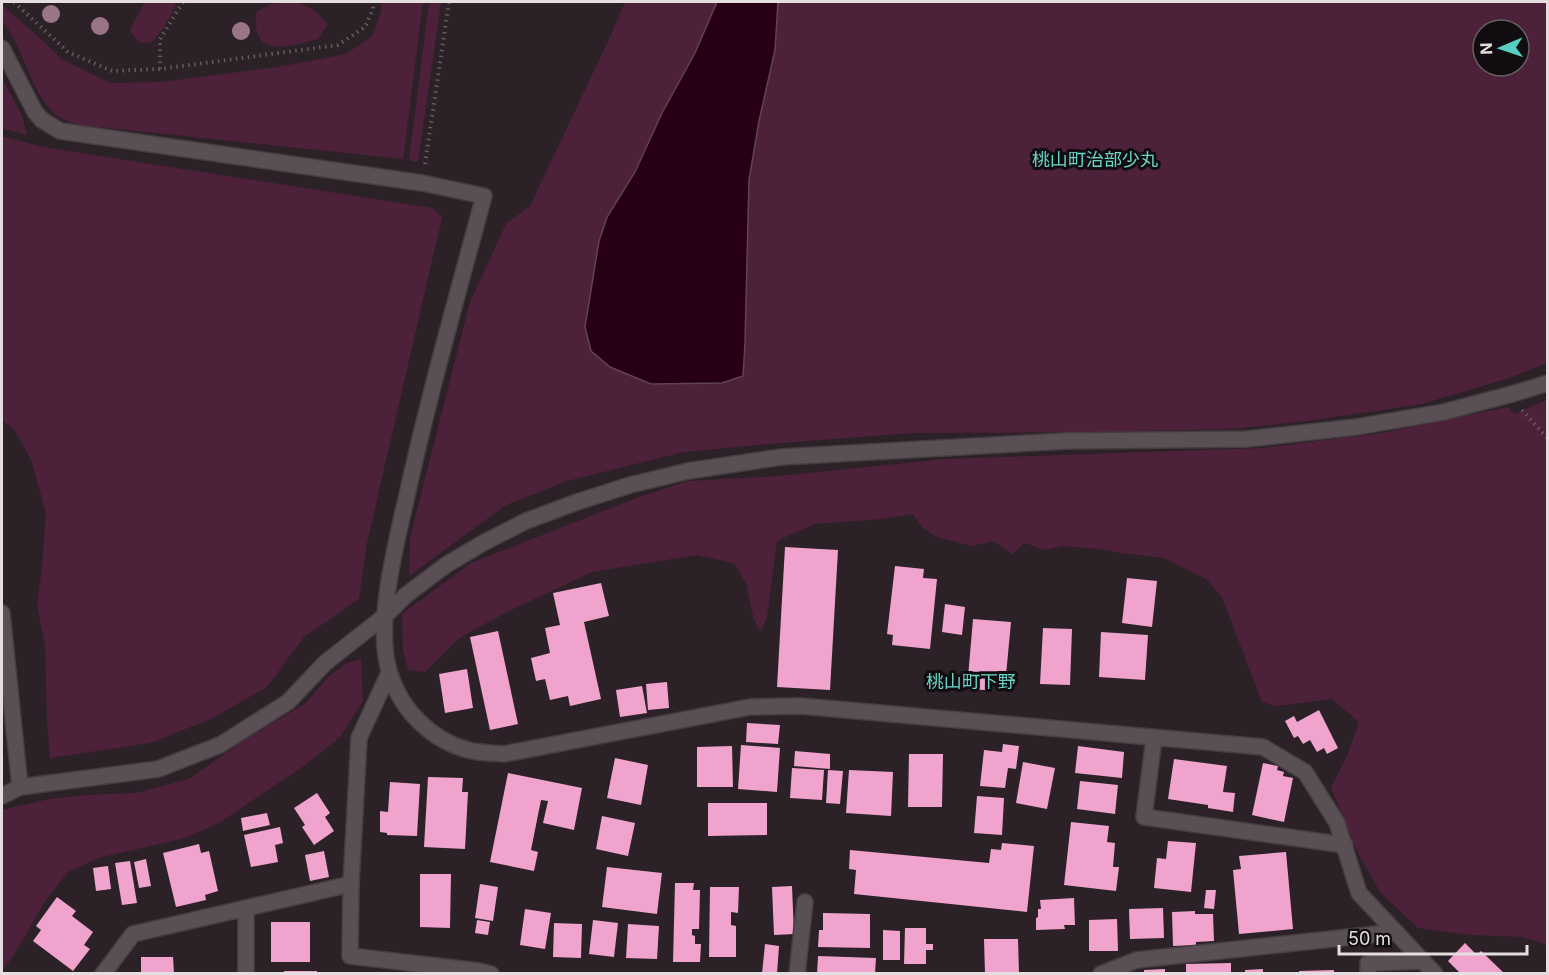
<svg xmlns="http://www.w3.org/2000/svg" width="1549" height="975" viewBox="0 0 1549 975" font-family="Inter,'Noto Sans JP',sans-serif">
<rect width="100%" height="100%" fill="#2b2126"/>
<g fill="#4e213b" fill-rule="evenodd">
<path d="M145,2H177C174,10 159,38 151,42C140,46 133,37 130,29Z"/>
<path d="M298,2L315,11L328,24L318,39C302,43 269,55 259,37C255,31 256,20 256,13L270,4Z"/>
<path d="M382,2H423L403,159L79,125C73,123 66,121 61,118C30,100 26,46 2,22V5L32,31L63,60L110,83L161,82L278,67L346,54L372,36L381,12Z"/>
<path d="M429,2H441L418,162L409,160Z"/>
<path d="M625,2H717L695,53L662,113L635,172L610,367L651,384L695,383L743,376L745,343L749,180L759,121L775,50L778,2H1547V363L1509,378L1422,404L1308,421L1230,429L1106,432L913,433L768,444L684,452L567,481L506,505L409,576L410,538L470,302L506,224L530,206L611,35ZM1483,30H1519V66H1483Z"/>
<path d="M2,78L22,116L27,135L2,128Z"/>
<path d="M2,136L43,147L432,208L442,217L367,543L359,599L304,637L267,687L211,719L150,743L50,758L47,722L45,645L37,605L42,567L46,512L31,460L14,429L2,420Z"/>
<path d="M1547,400V945L1523,937L1470,935L1418,928L1380,892L1358,853L1331,788L1349,751L1359,722L1332,699L1277,706L1262,702L1222,597L1206,579L1164,558L1122,553L1099,549L1063,546L1044,550L1025,543L1012,554L993,541L972,546L936,537L922,527L913,514L882,519L814,524L777,541L767,617L761,632L754,620L746,583L734,563L697,555L592,572L507,612L459,638L425,672L408,670L403,650L402,614L471,563L639,497L688,481L778,476L945,459L1263,448L1382,433L1508,407L1514,414Z"/>
<path d="M361,659L363,701L340,737L305,765L219,823L185,838L98,858L68,872L46,900L14,955L2,971V810L49,799L86,795L136,793L189,779L240,743L306,703L328,677L347,663Z"/>
</g>
<path fill="#270018" stroke="#604354" stroke-width="1.5" d="M717,2H778L775,50L759,121L749,180L745,343L743,376L722,383L651,384L610,367L591,351L585,327L599,241L607,217L635,172L662,113L695,53Z"/>
<g fill="#f0a3cd">
<path d="M785,547L838,550L830,690L777,687Z"/>
<path d="M895,566L924,569L923,578L937,579L930,649L892,645L893,635L887,634Z"/>
<path d="M1127,578L1157,581L1152,627L1122,623Z"/>
<path d="M601,583L609,616L584,622L601,699L570,706L568,696L550,700L545,679L536,681L531,658L550,653L545,628L560,625L553,593Z"/>
<path d="M945,604L965,607L962,635L942,632Z"/>
<path d="M973,619L1011,622L1005,686L986,684L985,690L967,689Z"/>
<path d="M1043,628L1072,629L1070,685L1040,684Z"/>
<path d="M498,631L518,724L490,730L470,637Z"/>
<path d="M1101,632L1148,635L1145,680L1099,677Z"/>
<path d="M467,669L473,708L445,713L439,674Z"/>
<path d="M667,682L669,708L648,710L646,684Z"/>
<path d="M642,686L647,713L620,717L616,690Z"/>
<path d="M1319,710L1338,748L1327,754L1324,748L1317,752L1310,740L1303,744L1298,736L1294,738L1285,721L1294,716L1297,722Z"/>
<path d="M747,723L780,725L778,744L746,742Z"/>
<path d="M1003,744L1019,746L1016,769L1008,768L1005,788L980,786L984,750L1002,752Z"/>
<path d="M741,745L780,748L777,792L738,789Z"/>
<path d="M732,746L733,787H697V747Z"/>
<path d="M1078,746L1124,752L1122,778L1075,773Z"/>
<path d="M795,751L830,754V769L794,766Z"/>
<path d="M909,754H943L942,807H908Z"/>
<path d="M615,758L648,765L641,805L607,798Z"/>
<path d="M1174,759L1227,766L1223,792L1235,793L1233,812L1208,808V805L1168,799Z"/>
<path d="M1023,762L1055,768L1047,809L1016,803Z"/>
<path d="M1263,763L1278,766L1277,770L1284,772L1283,776L1293,778L1284,822L1252,815Z"/>
<path d="M792,768L824,770L822,800L790,798Z"/>
<path d="M828,770L843,771L840,804L826,803Z"/>
<path d="M849,770L893,772L891,816L846,813Z"/>
<path d="M508,773L582,788L574,830L543,823L548,801L541,800L531,850L538,852L534,871L490,862Z"/>
<path d="M428,777L463,778L462,792H468L465,849L424,847Z"/>
<path d="M1080,781L1118,785L1115,814L1077,809Z"/>
<path d="M390,782L420,784L417,836L387,835V833L380,832V811L388,812Z"/>
<path d="M317,793L330,813L325,817L334,831L314,845L302,827L305,825L294,808Z"/>
<path d="M977,796L1004,798L1002,835L974,833Z"/>
<path d="M708,803H767V835L708,836Z"/>
<path d="M267,813L270,825L243,831L241,818Z"/>
<path d="M602,816L635,823L628,856L596,849Z"/>
<path d="M1071,822L1109,826L1107,842L1115,843L1113,867H1119L1116,891L1064,885Z"/>
<path d="M280,827L283,843L275,845L278,862L251,867L244,835Z"/>
<path d="M1168,841L1196,843L1191,892L1154,888L1157,858L1166,859Z"/>
<path d="M1002,843L1034,846L1027,912L854,894L856,870L849,869L850,850L989,863L991,849L1001,850Z"/>
<path d="M199,844L201,853L209,851L218,891L205,895L206,900L176,907L163,853Z"/>
<path d="M324,851L329,877L310,881L305,855Z"/>
<path d="M1286,852L1293,929L1239,934L1233,870L1241,869L1239,856Z"/>
<path d="M146,859L151,886L139,888L134,862Z"/>
<path d="M130,861L137,903L122,905L115,863Z"/>
<path d="M108,866L111,889L96,891L93,868Z"/>
<path d="M607,867L662,873L657,914L602,907Z"/>
<path d="M420,874H451L450,928L420,927Z"/>
<path d="M675,883H694L693,890H700L699,929H692V935L695,936V944H701L700,962H673Z"/>
<path d="M480,884L498,887L493,921L475,918Z"/>
<path d="M792,886L794,934L774,935L772,887Z"/>
<path d="M710,887H739L738,913L731,912V925L736,926V957H709Z"/>
<path d="M1206,890H1216L1214,909L1204,908Z"/>
<path d="M57,897L76,911L72,916L93,932L84,945L90,949L73,971L33,941L41,930L36,926Z"/>
<path d="M1074,898L1075,925H1064L1065,929L1036,930V918L1038,917V909H1041L1040,900Z"/>
<path d="M1163,908L1164,938L1130,939L1129,909Z"/>
<path d="M525,909L551,913L545,949L520,945Z"/>
<path d="M1195,911V914H1213L1214,941L1196,942V945L1173,946L1172,912Z"/>
<path d="M823,913L870,914V948L818,947L819,930H823Z"/>
<path d="M1117,919L1118,951H1089V920Z"/>
<path d="M477,920L490,922L488,935L475,933Z"/>
<path d="M593,920L618,923L614,957L589,954Z"/>
<rect x="271" y="922" width="39" height="40"/>
<path d="M554,923L582,924L581,958L553,957Z"/>
<path d="M628,924L659,926L657,959L626,958Z"/>
<path d="M905,928H926V944H933V950H926V964H904Z"/>
<path d="M883,930L900,931V960H883Z"/>
<path d="M984,939H1018L1019,974H985Z"/>
<path d="M1465,943L1477,955L1481,951L1505,974H1461L1448,961Z"/>
<path d="M765,944L779,946L777,974H762Z"/>
<path d="M818,956L876,958L875,974H817Z"/>
<path d="M141,957H173L174,974H141Z"/>
<path d="M1231,963V974H1186V964Z"/>
<path d="M1165,969V974H1144V970Z"/>
<path d="M1263,969V974H1245V970Z"/>
<path d="M1334,970V974H1299V971Z"/>
<rect x="284" y="971" width="33" height="3"/>
</g>
<g fill="none" stroke-linecap="round" stroke-linejoin="round">
<defs>
<g id="minor">
<path d="M2,48L35,112L42,120L60,131L422,183L484,196C457,296 429,395 407,495C396,544 374,626 390,674C401,710 431,740 468,750C480,753 492,753 504,754L750,707L801,706L1263,747L1305,772L1337,823L1359,893L1435,974"/>
<path d="M2,613L20,787"/>
<path d="M389,673L359,738L351,884L350,956L479,971L491,974"/>
<path d="M1154,738L1144,817L1345,845"/>
<path d="M2,796L20,787L158,769L220,745L288,702L325,663L386,615L406,595L446,565L483,543L526,521L577,502L630,485L688,471L781,457L1066,441L1247,439L1356,427L1444,412L1512,394L1548,383"/>
<path d="M246,908V974"/>
<path d="M103,974L133,934L351,884"/>
<path d="M797,974L805,902"/>
<path d="M1101,974L1137,960L1396,932"/>
<path d="M1368,974V963L1423,961"/>
</g>
</defs>
<use href="#minor" stroke="#453e41" stroke-width="18"/>
<g stroke="#645b60" stroke-width="4" stroke-dasharray="1.5 4.5" stroke-linecap="butt">
<path d="M14,2L68,52L112,71L160,69L338,45L365,27L373,9V2"/>
<path d="M160,69V39L183,2"/>
<path d="M425,164L449,2"/>
<path d="M1522,410L1548,439"/>
</g>
<use href="#minor" stroke="#5a4f54" stroke-width="15"/>
</g>
<g fill="#9a7588">
<circle cx="51" cy="14" r="9"/>
<circle cx="100" cy="26" r="9"/>
<circle cx="241" cy="31" r="9"/>
</g>
<g text-anchor="middle" dominant-baseline="central" stroke-width="6" stroke-linejoin="round" paint-order="stroke">
<g font-size="18" fill="#6ad4c9" stroke="#110c0f">
<text x="1095" y="159">桃山町治部少丸</text>
<text x="971" y="681">桃山町下野</text>
</g>
</g>
<rect width="1549" height="975" fill="none" stroke="#e5dee1" stroke-width="6"/>
<g transform="translate(1501 48) rotate(268)"><circle r="28" fill="#110c0f" stroke="#666063" stroke-width="1.5"/>
<path d="M0-4.5L10 22L0 15L-10 22Z" fill="#57cec2"/>
<text y="-9" font-size="16" font-weight="bold" text-anchor="middle" fill="#e5dee1">N</text>
</g>
<path d="M1339 945v9h188v-9" fill="none" stroke="#e5dee1" stroke-width="3"/>
<text x="1348" y="945" font-size="18" fill="#e5dee1" stroke="#110c0f" stroke-width="4.5" paint-order="stroke">50 m</text>
</svg>
